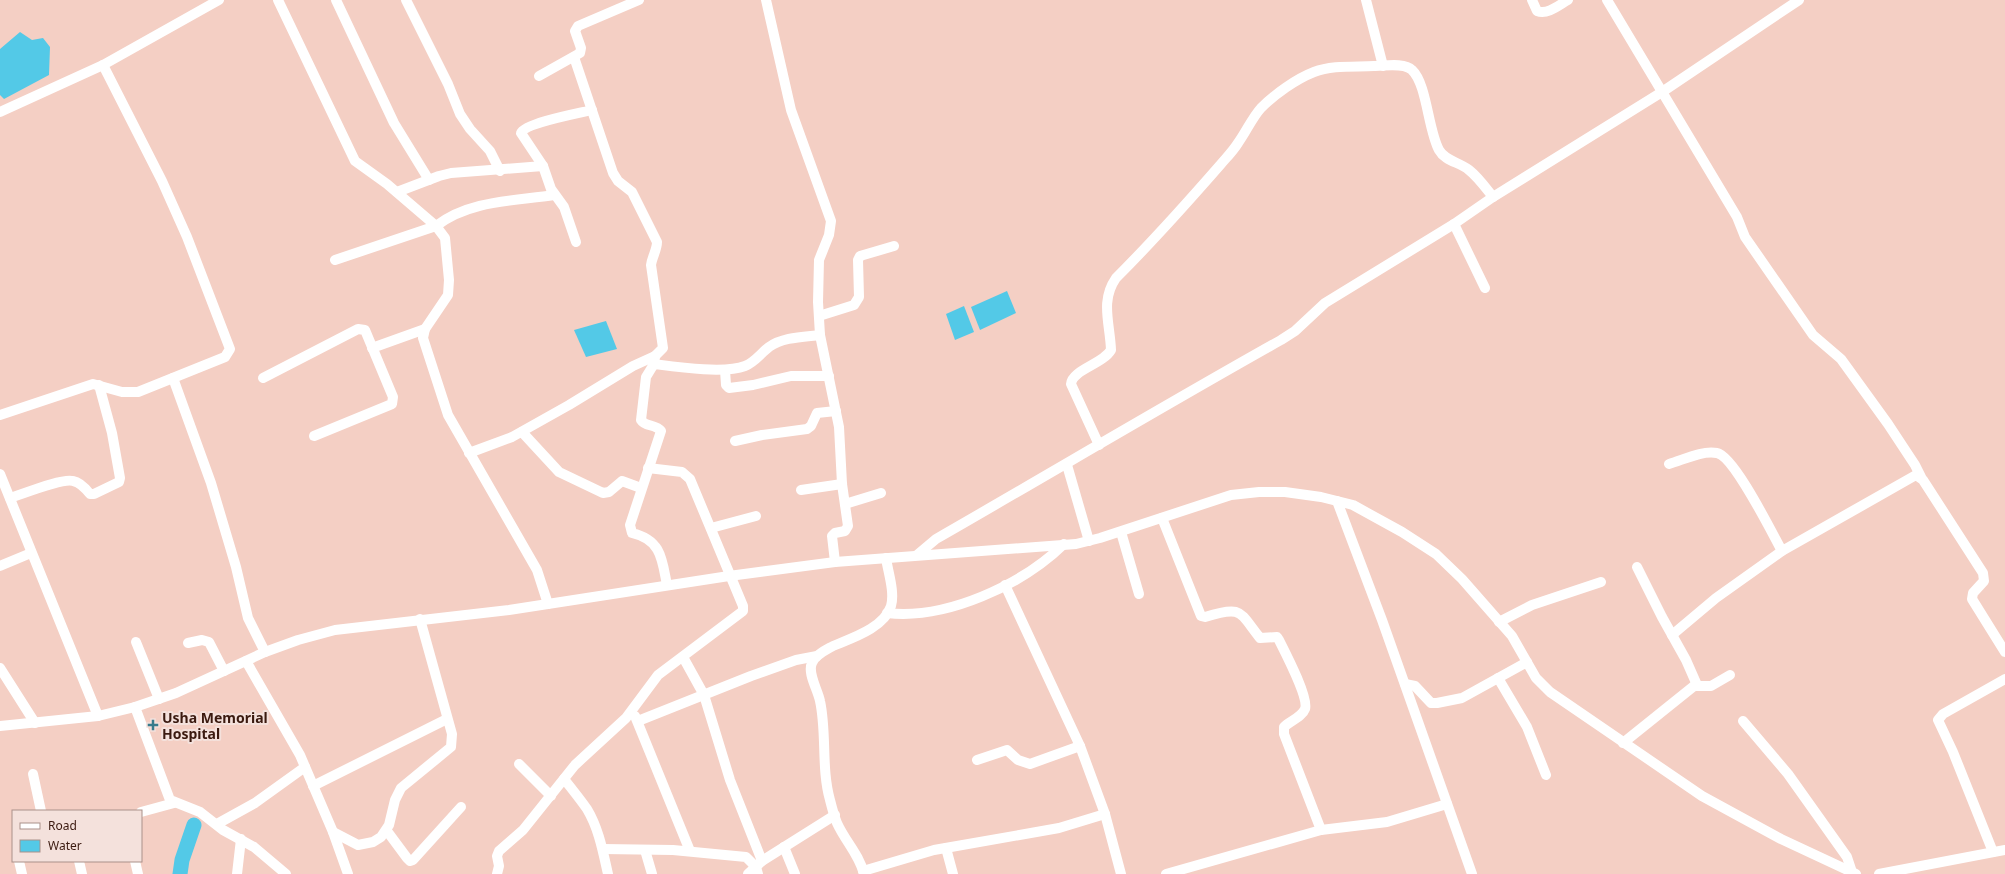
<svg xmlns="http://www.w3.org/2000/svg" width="2005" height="874" viewBox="0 0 2005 874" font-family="'Noto Sans',sans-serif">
<rect width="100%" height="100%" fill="#f4cfc4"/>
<g fill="#53c9e7">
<path d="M20,32L32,40L43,38L50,47L49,75L4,99L0,95V49Z"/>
<path d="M1007,291L1016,313L980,330L971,307Z"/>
<path d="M964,306L974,332L955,340L946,314Z"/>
<path d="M606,321L617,349L586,357L574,330Z"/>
</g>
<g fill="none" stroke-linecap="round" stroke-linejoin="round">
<path stroke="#53c9e7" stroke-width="15" d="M180,874L182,860L194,825"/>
<g stroke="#fff" stroke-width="10">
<path d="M278,0L355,161L387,184L436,226L445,238L449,280L448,295L425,329L423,338L448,415L537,570L548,604"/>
<path d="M336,0L394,123L429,180"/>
<path d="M406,0L448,84L460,114L470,129L490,151L500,171"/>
<path d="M766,0L791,110L831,221L829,235L819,260L818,302L820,335L839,427L842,484L848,526L845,531L835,533L832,536L835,562"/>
<path d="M1366,0L1383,66"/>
<path d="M1532,0L1537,11C1548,15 1559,5 1568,0"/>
<path d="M1607,0L1737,217L1745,237L1813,335L1841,359L1888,424L1915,465L1921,477"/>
<path d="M539,76L580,53L581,48L575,31L578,26L639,0"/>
<path d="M0,112L103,65L219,0"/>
<path d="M397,192L439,176L451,173L543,166"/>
<path d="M1454,224L1485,288"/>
<path d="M576,242L564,207L551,189L543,166L521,133C525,123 580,113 592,110"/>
<path d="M335,260L436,226C469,200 515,201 554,195"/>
<path d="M819,316L854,305L859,297L858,260L860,256L894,246"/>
<path d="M372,348L425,329"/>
<path d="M655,356L654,364L646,377L641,420C645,427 656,424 661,431L630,525L632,533C662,540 662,560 667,585"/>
<path d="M654,364C677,367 724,374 745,366C755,362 761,353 769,347C783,337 803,337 820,335"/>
<path d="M725,370L726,385L729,388L753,385L791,376H829"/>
<path d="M173,378L211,483L236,567L248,618L265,652"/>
<path d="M263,378L358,329L365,330L393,397L392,404L314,436"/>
<path d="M0,415L93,384L122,392H138L225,357L230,349L187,237L162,181L103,65"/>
<path d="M522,432L559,472L603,493L609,492L622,481L641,488"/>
<path d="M735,441L762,435L807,429L811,426L817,413L836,411"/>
<path d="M1099,445L1071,384C1072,370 1103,364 1111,350C1110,323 1100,301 1116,278C1153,241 1187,203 1221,164C1227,157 1233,151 1238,143C1246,132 1252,118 1261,108C1275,94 1296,79 1314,72C1332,65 1354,67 1374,66C1384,66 1404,62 1412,70C1427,84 1428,130 1439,150C1445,161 1459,162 1469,170C1478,177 1485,187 1493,197"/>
<path d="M469,453L512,437L569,405L633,366L655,356L663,348L651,265C652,257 657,250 657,242L632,192L618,181L613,173L574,57"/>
<path d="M1669,464C1683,460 1702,450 1717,453C1734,456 1772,533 1782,551"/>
<path d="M1067,465L1089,541"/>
<path d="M0,474L98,716"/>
<path d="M801,490L842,484"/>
<path d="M10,498C23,494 62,478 73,481C80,482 86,489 90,494H94L119,482L120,478L112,433L99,385"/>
<path d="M1337,501L1382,620L1472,874"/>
<path d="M845,504L881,493"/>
<path d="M1162,518L1201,616L1205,617C1243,605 1239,612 1260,638L1277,637L1279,640C1285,652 1309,698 1305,709C1302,717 1290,721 1284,727V734L1321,830"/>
<path d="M711,528L756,516"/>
<path d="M1121,532L1139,594"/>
<path d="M917,555L936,539C1051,473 1165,405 1281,340L1295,331L1325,303L1454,224L1493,197L1662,92L1799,0"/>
<path d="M0,566L31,553"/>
<path d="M1637,567L1662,617L1686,660L1697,685"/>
<path d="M1005,585L1080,746L1105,814L1121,874"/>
<path d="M887,613C946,620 1022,585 1064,544"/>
<path d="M1499,622L1532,605L1601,582"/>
<path d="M1672,635L1716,598L1782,551L1916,475L1923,480L1983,573L1984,581L1973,593L1972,599L2005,652"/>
<path d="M136,642L159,699"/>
<path d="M188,643L202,640L209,642L224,671"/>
<path d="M683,657L704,695L730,780L762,861"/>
<path d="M246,661L300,755L333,832L348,874"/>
<path d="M0,668L35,723"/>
<path d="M1498,678L1527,727L1546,775"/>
<path d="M1405,684L1415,686L1431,703H1437L1462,698L1527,662"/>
<path d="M135,707L170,800L200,812L223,830L254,847L286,874"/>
<path d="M635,716L690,851"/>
<path d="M638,721L751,676L796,660L817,656"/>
<path d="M1743,721L1788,774L1847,857L1852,872"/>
<path d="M0,726L98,716L135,707L176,693L265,652L298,640L335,630L509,610L729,576L835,562L1076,544L1100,538L1231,495L1259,492H1285L1321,497L1353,505L1402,532L1436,554L1462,579L1512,636L1536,678L1550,692L1702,796L1781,839L1856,874"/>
<path d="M1623,743L1694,686H1711L1730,675"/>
<path d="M977,760L1007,750L1018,760L1030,764L1080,746"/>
<path d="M519,764L551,796"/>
<path d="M33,774L41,811"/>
<path d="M564,779C572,789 580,799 587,809C599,829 603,852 608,874"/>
<path d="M313,786L447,719"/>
<path d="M141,812L174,803"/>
<path d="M217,824L255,803L305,767"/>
<path d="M387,831L407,858L410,861L413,860L461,807"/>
<path d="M333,832L358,845L373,842L381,837L389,825L395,800L401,788L451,747L452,734L420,619"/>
<path d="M784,847L795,874"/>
<path d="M946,848L953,874"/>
<path d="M603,849L673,850L746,857L756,867L758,874"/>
<path d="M645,850L652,874"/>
<path d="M1993,852L1953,752L1938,720L1943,714L2005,679"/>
<path d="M19,861L22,874"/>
<path d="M79,861L82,874"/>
<path d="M135,861L138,874"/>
<path d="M863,871L934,850L1059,828L1105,814"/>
<path d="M237,874L241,839"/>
<path d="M497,874L499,866L497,856L499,851L523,830L575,765L626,718L658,675L743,611V606L690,479L682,472L648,468"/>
<path d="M748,874L762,861L835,815"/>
<path d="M864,874C859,854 845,841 837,823C834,816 832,808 830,800C821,768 827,733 820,701C818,690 807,673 812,663C815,655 826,650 833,646C852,638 884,628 891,606C895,592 888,572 886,558"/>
<path d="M1166,874L1321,830L1387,822L1447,804"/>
<path d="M1879,874L2005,850"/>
</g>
</g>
<path fill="#387b8c" stroke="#f4e1dc" stroke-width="1.5" d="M151 719h4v4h4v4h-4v4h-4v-4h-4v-4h4z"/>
<g text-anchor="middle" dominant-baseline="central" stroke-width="4" stroke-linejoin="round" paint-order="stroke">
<g font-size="14" font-weight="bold" fill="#3b1a10" stroke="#f4e1dc" text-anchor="start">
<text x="162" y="717">Usha Memorial<tspan x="162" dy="16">Hospital</tspan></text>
</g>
</g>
<rect x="12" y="810" width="130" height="52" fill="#f4e1dc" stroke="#aa918a"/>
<rect x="20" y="823" width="20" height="6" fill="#ffffff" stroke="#aa918a"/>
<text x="48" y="830" font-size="12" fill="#3b1a10">Road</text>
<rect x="20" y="840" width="20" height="12" fill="#53c9e7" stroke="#aa918a"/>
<text x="48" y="850" font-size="12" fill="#3b1a10">Water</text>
</svg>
